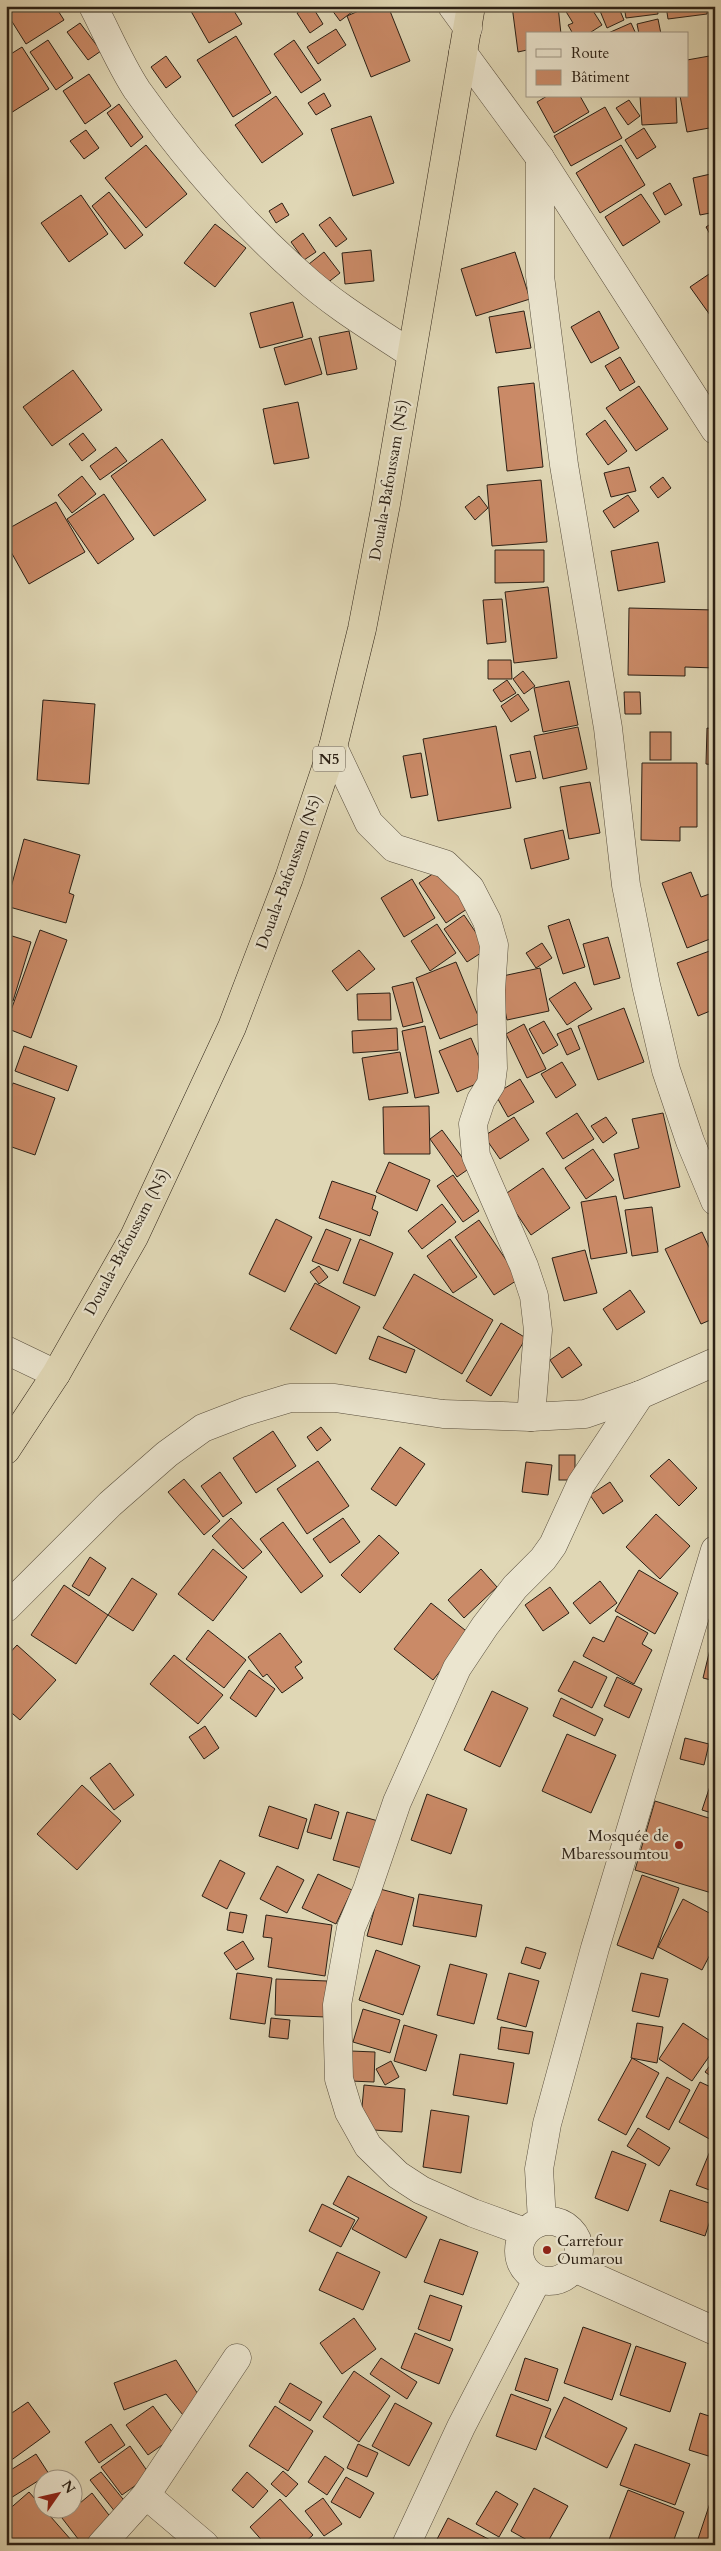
<svg xmlns="http://www.w3.org/2000/svg" width="721" height="2551" viewBox="0 0 721 2551" font-family="Cardo,serif">
<rect width="100%" height="100%" fill="#e0d7b5"/>
<filter id="stains"><feTurbulence type="fractalNoise" baseFrequency=".004" numOctaves="4"/><feColorMatrix values="0 0 0 0 .2 0 0 0 0 .09 0 0 0 0 .02 0 0 0 .5 -.17"/></filter>
<radialGradient id="worn" r=".72"><stop offset=".6" stop-color="#630" stop-opacity="0"/><stop offset="1" stop-color="#630" stop-opacity=".3"/></radialGradient>
<g fill="#ca8a67" stroke="#2b2015">
<path d="M6,6H55L64,20L26,44L6,12Z"/>
<path d="M188,6H231L242,24L209,43Z"/>
<path d="M307,6H312L323,24L310,33L297,13Z"/>
<path d="M329,6H360L340,21Z"/>
<path d="M370,6H388L410,61L371,77L347,16Z"/>
<path d="M512,6H558L561,34H527V50L518,52Z"/>
<path d="M572,6H590L602,25L588,34H573L568,25L573,23L565,10Z"/>
<path d="M598,6H618L624,20L607,28Z"/>
<path d="M624,6H657L658,14L626,18Z"/>
<path d="M666,6H706L707,14L668,19Z"/>
<path d="M658,19L661,34H639L637,24Z"/>
<path d="M80,23L101,51L88,60L67,32Z"/>
<path d="M631,23L636,34H606Z"/>
<path d="M336,29L346,45L318,64L307,47Z"/>
<path d="M236,36L271,93L233,117L197,60Z"/>
<path d="M48,40L73,78L56,90L30,52Z"/>
<path d="M294,40L321,80L301,93L274,54Z"/>
<path d="M22,47L49,89L6,116V57Z"/>
<path d="M715,55V127L687,132L680,96H687V60Z"/>
<path d="M166,56L181,77L166,88L151,67Z"/>
<path d="M89,74L111,106L85,124L63,91Z"/>
<path d="M324,93L331,106L316,115L308,103Z"/>
<path d="M276,96L303,134L262,163L235,125Z"/>
<path d="M547,96H580L589,112L554,133L537,102Z"/>
<path d="M640,96H676L677,123L642,125Z"/>
<path d="M629,100L640,116L628,125L616,108Z"/>
<path d="M119,104L143,137L131,147L107,113Z"/>
<path d="M605,107L622,138L571,166L554,136Z"/>
<path d="M371,116L394,183L353,196L331,129Z"/>
<path d="M644,128L656,147L637,159L625,140Z"/>
<path d="M86,130L99,148L84,159L70,141Z"/>
<path d="M146,145L187,194L146,228L105,178Z"/>
<path d="M621,145L645,185L600,213L576,173Z"/>
<path d="M715,173V212L700,215L693,178Z"/>
<path d="M670,183L682,205L665,215L653,193Z"/>
<path d="M109,192L143,235L125,249L92,206Z"/>
<path d="M641,194L660,222L623,246L605,217Z"/>
<path d="M81,195L108,234L69,262L41,223Z"/>
<path d="M282,203L289,215L276,223L269,211Z"/>
<path d="M330,217L347,239L336,247L319,225Z"/>
<path d="M715,221V243L706,227Z"/>
<path d="M215,224L246,248L215,287L184,263Z"/>
<path d="M303,233L316,252L304,260L291,242Z"/>
<path d="M371,250L374,281L345,284L342,253Z"/>
<path d="M324,252L340,273L326,284L309,264Z"/>
<path d="M515,252L530,299L476,316L461,269Z"/>
<path d="M715,270V322L690,287Z"/>
<path d="M293,302L303,337L260,348L250,313Z"/>
<path d="M524,311L531,348L496,353L489,317Z"/>
<path d="M599,311L619,348L591,363L571,327Z"/>
<path d="M349,331L357,369L327,375L319,337Z"/>
<path d="M311,338L322,374L285,385L274,348Z"/>
<path d="M620,357L635,382L620,391L605,366Z"/>
<path d="M73,370L102,410L52,446L23,407Z"/>
<path d="M534,383L543,467L507,471L498,387Z"/>
<path d="M639,386L668,429L636,451L606,408Z"/>
<path d="M298,402L309,458L274,464L263,409Z"/>
<path d="M605,420L627,451L608,465L586,434Z"/>
<path d="M83,433L96,450L82,461L69,444Z"/>
<path d="M162,439L206,500L154,536L111,476Z"/>
<path d="M116,447L127,461L100,480L90,466Z"/>
<path d="M629,467L636,491L611,497L604,473Z"/>
<path d="M82,476L96,494L72,513L58,495Z"/>
<path d="M663,477L671,488L658,498L650,487Z"/>
<path d="M541,480L547,542L492,546L487,485Z"/>
<path d="M104,494L134,539L98,564L67,519Z"/>
<path d="M628,495L639,511L614,528L603,511Z"/>
<path d="M479,496L488,508L475,520L465,507Z"/>
<path d="M56,502L85,552L29,584L6,543V530Z"/>
<path d="M658,542L665,582L618,591L611,551Z"/>
<path d="M495,550H544V582L495,583Z"/>
<path d="M548,587L557,658L514,663L505,592Z"/>
<path d="M502,599L506,642L487,644L483,600Z"/>
<path d="M629,608L715,610V668L685,667V676L628,675Z"/>
<path d="M488,660H511L512,679H488Z"/>
<path d="M523,671L535,686L524,694L513,679Z"/>
<path d="M507,680L516,693L501,702L493,690Z"/>
<path d="M569,681L578,725L543,732L534,688Z"/>
<path d="M624,692H640L641,714H625Z"/>
<path d="M518,694L529,710L511,722L501,706Z"/>
<path d="M43,700L95,704L89,784L37,780Z"/>
<path d="M496,726L511,808L438,821L423,739Z"/>
<path d="M578,727L587,769L543,779L534,736Z"/>
<path d="M707,728L715,729V765L706,764Z"/>
<rect x="650" y="732" width="21" height="28"/>
<path d="M530,751L536,778L516,782L510,755Z"/>
<path d="M421,753L428,795L411,798L403,756Z"/>
<path d="M642,763H697V827H680V841L641,840Z"/>
<path d="M715,773V810H711L710,774Z"/>
<path d="M590,782L600,833L569,839L560,787Z"/>
<path d="M563,830L569,859L531,869L524,839Z"/>
<path d="M24,839L80,855L69,893L74,895L66,923L6,906Z"/>
<path d="M443,867L470,907L446,923L419,883Z"/>
<path d="M691,872L701,897L715,892V937L687,948L662,883Z"/>
<path d="M412,879L435,918L404,937L381,898Z"/>
<path d="M464,915L487,949L467,962L444,929Z"/>
<path d="M569,919L585,967L563,974L548,926Z"/>
<path d="M437,924L456,953L430,971L411,941Z"/>
<path d="M40,930L67,940L31,1038L6,1028V1024Z"/>
<path d="M6,934L31,942L13,1001L6,999Z"/>
<path d="M608,937L620,978L594,985L583,944Z"/>
<path d="M542,943L552,958L536,968L526,953Z"/>
<path d="M715,949V1009L698,1016L677,963Z"/>
<path d="M359,950L375,969L347,991L332,971Z"/>
<path d="M456,962L481,1023L440,1039L416,978Z"/>
<path d="M540,968L549,1011L507,1020L498,977Z"/>
<path d="M413,982L423,1022L403,1027L392,987Z"/>
<path d="M575,982L592,1009L567,1025L549,999Z"/>
<path d="M390,993L391,1020H358L357,994Z"/>
<path d="M624,1008L644,1062L598,1080L578,1026Z"/>
<path d="M544,1021L558,1045L543,1054L529,1029Z"/>
<path d="M524,1024L546,1069L527,1078L506,1034Z"/>
<path d="M425,1026L439,1093L415,1098L402,1031Z"/>
<path d="M397,1028L398,1050L353,1053L352,1031Z"/>
<path d="M571,1028L580,1049L567,1055L557,1034Z"/>
<path d="M471,1038L488,1079L457,1092L439,1051Z"/>
<path d="M24,1046L77,1066L68,1091L15,1071Z"/>
<path d="M400,1052L408,1093L369,1100L362,1058Z"/>
<path d="M562,1062L576,1085L556,1098L541,1074Z"/>
<path d="M520,1079L534,1102L508,1117L495,1094Z"/>
<path d="M13,1083L55,1098L35,1155L6,1145V1103Z"/>
<path d="M429,1106L430,1154H384L383,1107Z"/>
<path d="M577,1113L594,1139L563,1159L546,1133Z"/>
<path d="M663,1113L680,1187L624,1199L614,1154L639,1148L632,1119Z"/>
<path d="M514,1117L529,1140L500,1159L484,1136Z"/>
<path d="M606,1117L617,1133L603,1143L591,1126Z"/>
<path d="M442,1130L470,1168L457,1177L430,1139Z"/>
<path d="M593,1149L614,1180L586,1199L565,1168Z"/>
<path d="M389,1162L430,1180L417,1211L376,1192Z"/>
<path d="M543,1168L570,1208L531,1235L504,1195Z"/>
<path d="M453,1175L479,1211L463,1222L437,1186Z"/>
<path d="M332,1181L376,1196L372,1209L378,1212L370,1236L319,1218Z"/>
<path d="M616,1196L627,1253L591,1259L581,1202Z"/>
<path d="M442,1204L456,1222L422,1249L408,1231Z"/>
<path d="M652,1207L658,1252L632,1256L625,1210Z"/>
<path d="M276,1219L312,1237L285,1292L249,1274Z"/>
<path d="M479,1220L519,1279L494,1295L455,1237Z"/>
<path d="M326,1229L351,1239L338,1271L312,1261Z"/>
<path d="M702,1232L715,1260V1318L701,1324L665,1249Z"/>
<path d="M360,1239L393,1253L375,1296L343,1283Z"/>
<path d="M450,1239L477,1277L453,1293L427,1256Z"/>
<path d="M585,1250L597,1293L564,1301L552,1258Z"/>
<path d="M319,1266L328,1277L319,1284L310,1272Z"/>
<path d="M414,1274L493,1320L462,1374L383,1328Z"/>
<path d="M315,1283L360,1307L336,1354L290,1329Z"/>
<path d="M630,1290L645,1312L617,1330L603,1309Z"/>
<path d="M501,1323L526,1338L491,1396L466,1381Z"/>
<path d="M378,1336L415,1350L406,1373L369,1359Z"/>
<path d="M569,1347L582,1365L562,1378L550,1360Z"/>
<path d="M321,1427L331,1440L317,1451L307,1437Z"/>
<path d="M273,1431L296,1466L256,1493L233,1458Z"/>
<path d="M400,1447L425,1464L396,1506L371,1489Z"/>
<rect x="559" y="1455" width="16" height="25"/>
<path d="M669,1459L697,1488L679,1506L650,1476Z"/>
<path d="M318,1461L349,1506L307,1534L277,1489Z"/>
<path d="M526,1462L552,1465L548,1495L522,1492Z"/>
<path d="M220,1472L242,1503L223,1517L201,1486Z"/>
<path d="M184,1479L220,1521L204,1535L168,1492Z"/>
<path d="M610,1482L623,1501L603,1514L590,1495Z"/>
<path d="M656,1514L690,1546L660,1579L626,1547Z"/>
<path d="M231,1518L262,1552L243,1569L212,1536Z"/>
<path d="M343,1518L360,1542L330,1563L313,1539Z"/>
<path d="M283,1522L323,1576L301,1593L260,1539Z"/>
<path d="M379,1535L399,1553L360,1593L341,1575Z"/>
<path d="M213,1549L247,1577L213,1621L178,1594Z"/>
<path d="M90,1557L106,1568L89,1596L72,1586Z"/>
<path d="M481,1569L497,1587L464,1618L448,1600Z"/>
<path d="M639,1570L678,1593L655,1634L615,1611Z"/>
<path d="M132,1578L157,1594L133,1631L108,1615Z"/>
<path d="M600,1581L617,1603L590,1624L573,1603Z"/>
<path d="M64,1585L108,1615L76,1664L31,1635Z"/>
<path d="M550,1587L569,1613L543,1631L525,1605Z"/>
<path d="M431,1603L470,1634L433,1680L394,1649Z"/>
<path d="M617,1616L648,1633L642,1644L652,1650L634,1684L583,1656L593,1637L604,1642Z"/>
<path d="M208,1630L246,1660L224,1688L186,1659Z"/>
<path d="M280,1633L302,1662L295,1667L303,1678L282,1693L267,1674L263,1677L248,1657Z"/>
<path d="M713,1637L715,1638V1681L703,1678Z"/>
<path d="M17,1645L56,1680L20,1720L6,1708V1657Z"/>
<path d="M174,1655L223,1695L198,1724L150,1684Z"/>
<path d="M574,1661L607,1677L592,1708L558,1691Z"/>
<path d="M249,1670L275,1689L256,1717L230,1698Z"/>
<path d="M617,1677L642,1689L629,1718L604,1706Z"/>
<path d="M492,1691L528,1708L500,1767L464,1750Z"/>
<path d="M561,1698L603,1719L595,1736L553,1716Z"/>
<path d="M205,1726L219,1748L204,1759L189,1737Z"/>
<path d="M567,1734L616,1755L591,1813L542,1791Z"/>
<path d="M685,1738L709,1744L704,1765L680,1759Z"/>
<path d="M6,1758L11,1760L6,1775Z"/>
<path d="M110,1763L134,1795L114,1810L90,1778Z"/>
<path d="M715,1771V1814L702,1810Z"/>
<path d="M82,1785L121,1821L77,1870L37,1834Z"/>
<path d="M427,1794L467,1809L451,1854L411,1840Z"/>
<path d="M655,1801L715,1820V1894L635,1870Z"/>
<path d="M315,1804L339,1812L331,1839L307,1832Z"/>
<path d="M269,1806L307,1819L298,1849L259,1836Z"/>
<path d="M347,1812L378,1821L365,1869L333,1860Z"/>
<path d="M220,1860L245,1873L227,1909L202,1896Z"/>
<path d="M277,1866L304,1880L287,1913L260,1899Z"/>
<path d="M318,1874L352,1890L336,1924L302,1908Z"/>
<path d="M642,1875L679,1888L653,1959L617,1945Z"/>
<path d="M380,1889L414,1898L402,1945L367,1936Z"/>
<path d="M419,1894L482,1905L476,1937L413,1926Z"/>
<path d="M683,1899L715,1916V1945L702,1970L658,1947Z"/>
<path d="M230,1912L247,1915L243,1933L227,1930Z"/>
<path d="M266,1915L332,1925L325,1976L268,1967L272,1938L263,1937Z"/>
<path d="M243,1941L254,1959L236,1970L224,1953Z"/>
<path d="M526,1947L546,1953L540,1969L521,1963Z"/>
<path d="M376,1950L420,1966L403,2015L359,2000Z"/>
<path d="M450,1964L487,1974L474,2024L437,2015Z"/>
<path d="M237,1973L272,1978L265,2024L230,2019Z"/>
<path d="M509,1973L539,1981L526,2027L497,2019Z"/>
<path d="M641,1973L668,1979L659,2017L632,2011Z"/>
<path d="M276,1979L327,1981L326,2017L275,2015Z"/>
<path d="M363,2009L400,2020L390,2053L353,2042Z"/>
<path d="M271,2018L290,2020L288,2039L269,2037Z"/>
<path d="M637,2023L663,2027L657,2063L631,2058Z"/>
<path d="M683,2023L715,2044V2048L692,2081L659,2059Z"/>
<path d="M404,2025L437,2035L426,2071L394,2061Z"/>
<path d="M501,2027L533,2032L529,2054L498,2049Z"/>
<path d="M351,2051L375,2052L374,2082L350,2081Z"/>
<path d="M460,2054L514,2063L507,2104L453,2095Z"/>
<path d="M632,2058L659,2073L626,2135L598,2120Z"/>
<path d="M715,2059V2079L705,2072Z"/>
<path d="M391,2061L399,2077L385,2085L376,2069Z"/>
<path d="M667,2077L690,2090L669,2130L646,2117Z"/>
<path d="M700,2082L715,2089L713,2141L679,2122Z"/>
<path d="M364,2085L405,2089L402,2132L360,2129Z"/>
<path d="M431,2110L469,2116L461,2173L423,2167Z"/>
<path d="M638,2128L670,2148L659,2166L627,2146Z"/>
<path d="M715,2139V2192L696,2185Z"/>
<path d="M612,2151L646,2164L628,2211L595,2198Z"/>
<path d="M348,2176L427,2217L406,2258L352,2229L359,2218L333,2204Z"/>
<path d="M670,2190L715,2205L705,2236L660,2221Z"/>
<path d="M322,2204L355,2220L341,2247L309,2231Z"/>
<path d="M440,2239L478,2252L463,2295L424,2282Z"/>
<path d="M337,2252L380,2272L363,2310L319,2290Z"/>
<path d="M430,2295L462,2306L450,2341L418,2329Z"/>
<path d="M354,2318L376,2349L342,2374L320,2343Z"/>
<path d="M583,2327L631,2344L612,2400L564,2383Z"/>
<path d="M415,2333L453,2349L439,2384L401,2368Z"/>
<path d="M636,2346L686,2363L670,2412L620,2395Z"/>
<path d="M381,2358L417,2382L407,2399L370,2374Z"/>
<path d="M525,2358L558,2369L548,2401L515,2390Z"/>
<path d="M176,2360L205,2405L187,2420L166,2394L124,2410L114,2383Z"/>
<path d="M354,2371L390,2396L359,2442L323,2417Z"/>
<path d="M290,2383L322,2402L310,2421L279,2402Z"/>
<path d="M511,2394L551,2409L536,2450L496,2436Z"/>
<path d="M564,2397L627,2428L607,2468L545,2437Z"/>
<path d="M28,2402L50,2432L6,2464V2417Z"/>
<path d="M395,2403L432,2423L409,2466L372,2446Z"/>
<path d="M153,2406L175,2436L148,2455L126,2425Z"/>
<path d="M275,2406L313,2431L288,2471L249,2446Z"/>
<path d="M700,2413L715,2418V2458L689,2450Z"/>
<path d="M111,2424L125,2445L99,2463L85,2442Z"/>
<path d="M358,2444L378,2453L367,2477L347,2468Z"/>
<path d="M635,2444L690,2464L675,2505L620,2485Z"/>
<path d="M130,2446L150,2475L122,2495L101,2467Z"/>
<path d="M36,2454L49,2474L6,2501V2473Z"/>
<path d="M325,2456L344,2469L327,2495L308,2482Z"/>
<path d="M283,2471L298,2484L286,2497L271,2484Z"/>
<path d="M101,2472L127,2504L116,2513L90,2480Z"/>
<path d="M247,2472L268,2491L253,2508L232,2490Z"/>
<path d="M346,2477L374,2493L360,2518L331,2502Z"/>
<path d="M534,2488L568,2506L546,2545H536L511,2531Z"/>
<path d="M628,2490L684,2512L672,2545H607Z"/>
<path d="M496,2491L518,2504L499,2537L476,2524Z"/>
<path d="M29,2492L72,2541L67,2545L6,2544V2512Z"/>
<path d="M92,2493L112,2519L82,2544L62,2518Z"/>
<path d="M712,2497L715,2498V2545H706L697,2542Z"/>
<path d="M323,2498L342,2524L324,2536L305,2511Z"/>
<path d="M280,2499L313,2535L302,2545H266L250,2527Z"/>
<path d="M448,2518L496,2543L495,2545H434Z"/>
</g>
<g fill="none" stroke-linecap="round" stroke-linejoin="round">
<defs>
<g id="minor">
<path d="M93,6C107,33 120,64 137,90C184,157 241,222 302,276C335,306 374,329 410,353"/>
<path d="M452,6L468,28"/>
<path d="M463,53L540,158L715,430"/>
<path d="M540,158V276L564,465L608,728L626,885L646,985L666,1070L690,1141L715,1201"/>
<path d="M333,747L369,823L394,848L445,864L470,888L487,921L494,945L491,990L493,1068L491,1084L481,1100L473,1124L476,1156L524,1266L534,1296L538,1330L531,1417"/>
<path d="M6,1350L56,1374"/>
<path d="M6,1608L110,1504L167,1454L203,1428L247,1411L290,1398H335L443,1414L531,1417L585,1414L640,1395L715,1362"/>
<circle cx="549" cy="2251" r="30"/>
<path d="M542,2221L539,2169L547,2124L595,1948L715,1550"/>
<path d="M525,2232L473,2213L421,2190L398,2175L368,2146L349,2112L339,2079L337,2005L351,1928L367,1890L397,1802L457,1668L485,1626L515,1587L543,1559L553,1545L581,1484L640,1395"/>
<path d="M574,2268L715,2331"/>
<path d="M146,2495L205,2545"/>
<path d="M101,2545L146,2495L237,2358"/>
<path d="M406,2545L461,2427L537,2280"/>
</g>
<path id="highway" d="M6,1450L56,1374L134,1237L232,1027L289,878L333,747L362,629L386,504L471,6"/>
</defs>
<use href="#minor" stroke="#584e3d" stroke-width="29"/>
<use href="#highway" stroke="#2b2015" stroke-width="29"/>
<use href="#minor" stroke="#ebe5cf" stroke-width="28"/>
<use href="#highway" stroke="#e0d7b5" stroke-width="28"/>
</g>
<g fill="#8f2418" stroke="#ebe5cf" stroke-width="2">
<circle cx="679" cy="1845" r="5"/>
<circle cx="547" cy="2250" r="5"/>
</g>
<g text-anchor="middle" dominant-baseline="central" stroke-width="4.5" stroke-linejoin="round" paint-order="stroke">
<rect fill="#ebe5cf" stroke="#655b4d" stroke-width="1" x="313" y="746.5" width="32" height="25" rx="4"/>
<g font-size="15" font-weight="bold" fill="#2b2015">
<text x="329" y="759">N5</text>
</g>
<g font-size="16" fill="#2b2015" stroke="#ebe5cf">
<text transform="translate(389 480) rotate(-80)">Douala-Bafoussam (N5)</text>
<text transform="translate(289 872) rotate(-70)">Douala-Bafoussam (N5)</text>
<text transform="translate(127 1242) rotate(-62)">Douala-Bafoussam (N5)</text>
</g>
<g font-size="16" fill="#2b2015" stroke="#ebe5cf" text-anchor="end">
<text x="669" y="1836">Mosquée de<tspan x="669" dy="18">Mbaressoumtou</tspan></text>
<text x="557" y="2241" text-anchor="start">Carrefour<tspan x="557" dy="18">Oumarou</tspan></text>
</g>
</g>
<rect width="721" height="2551" fill="none" stroke="#e0d7b5" stroke-width="25"/>
<rect x="8" y="8" width="706" height="2536" fill="none" stroke="#2b2015" stroke-width="2.5"/>
<rect x="12" y="12" width="696" height="2526" fill="none" stroke="#2b2015"/>
<rect x="526" y="32" width="162" height="65" fill="#ebe5cf" stroke="#9e9685"/>
<rect x="536" y="49" width="25" height="8" fill="#ebe5cf" stroke="#9e9685"/>
<text x="571" y="58" font-size="15" fill="#2b2015">Route</text>
<rect x="536" y="70" width="25" height="15" fill="#ca8a67" stroke="#9e9685"/>
<text x="571" y="82" font-size="15" fill="#2b2015">Bâtiment</text>
<g transform="translate(58 2494) rotate(56)"><circle r="24" fill="#ebe5cf" stroke="#9e9685"/>
<path d="M0-4L9 19L0 12L-9 19Z" fill="#8f2418"/>
<text y="-8" font-size="14" font-weight="bold" text-anchor="middle" fill="#2b2015">N</text>
</g>
<rect width="100%" height="100%" filter="url(#stains)"/>
<rect width="100%" height="100%" fill="url(#worn)"/>
</svg>
